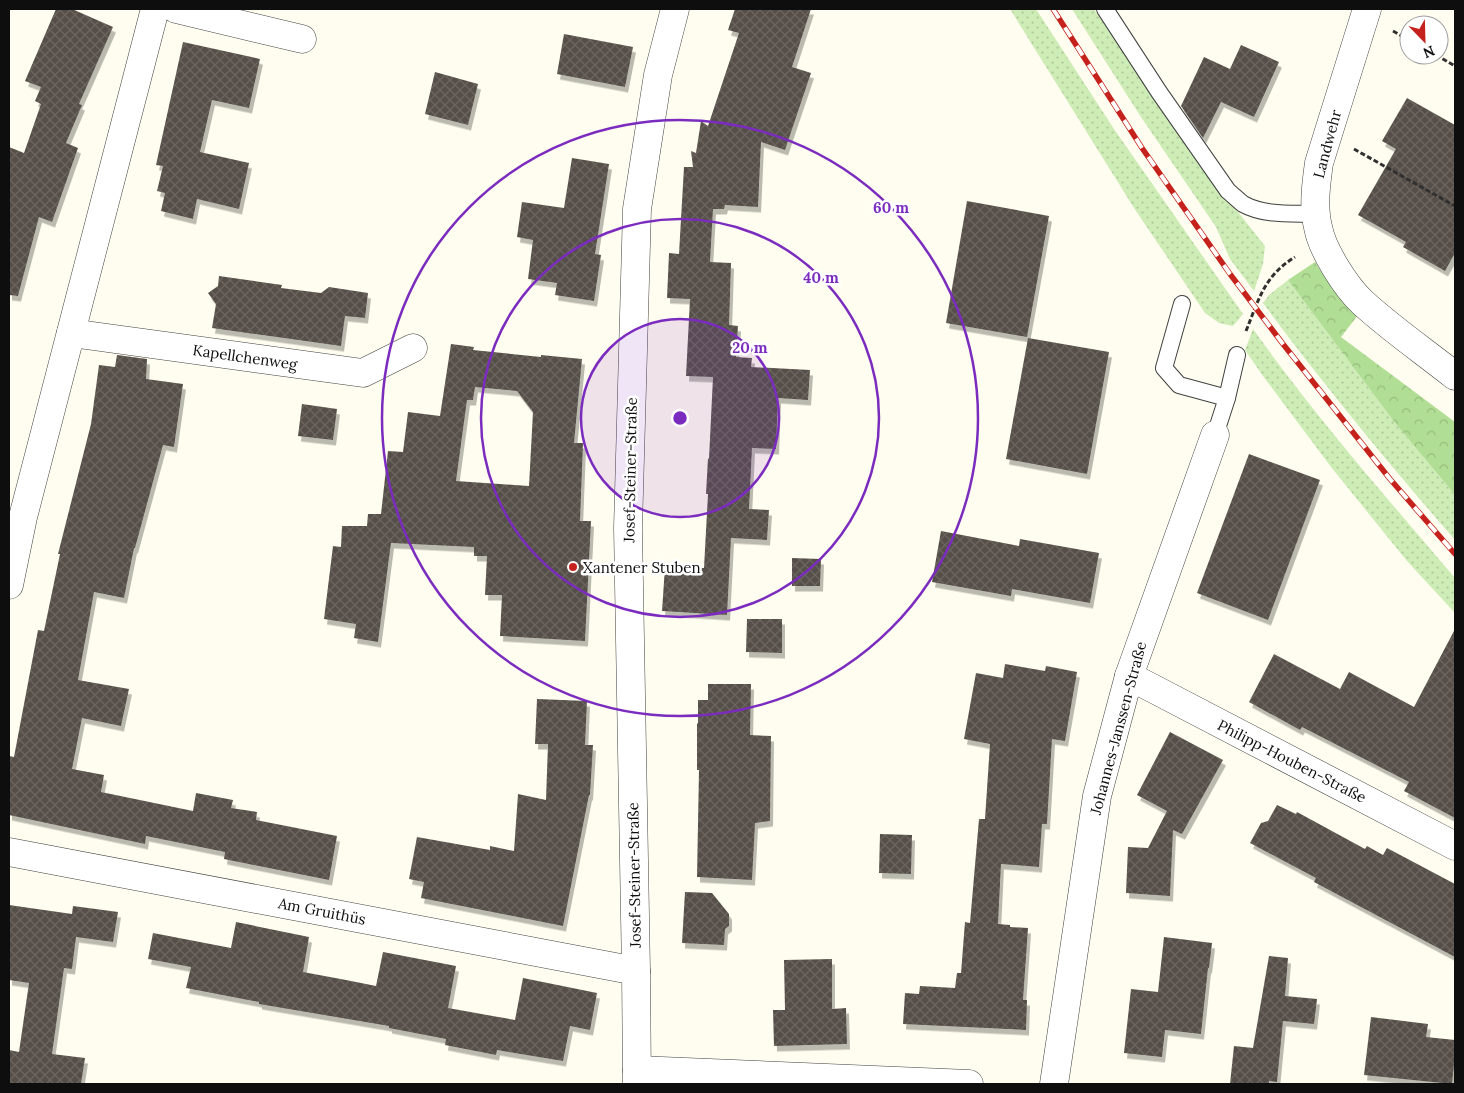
<svg xmlns="http://www.w3.org/2000/svg" width="1464" height="1093" viewBox="0 0 1464 1093" font-family="Lora,serif">
<defs>
<pattern id="grass-dots" width="8" height="8" patternUnits="userSpaceOnUse" patternTransform="scale(1.25)"><rect width="8" height="8" fill="#ceecb6"/><path d="M2 2h.1M6 6h.1" fill="none" stroke="#b0c99b" stroke-width="1.8" stroke-linecap="round"/></pattern>
<pattern id="forest-crowns" width="20" height="18" patternUnits="userSpaceOnUse" patternTransform="scale(1.25)"><rect width="20" height="18" fill="#b0de94"/><path d="M2 6a3 3 0 1 1 6 0M12 15a3 3 0 1 1 6 0" fill="none" stroke="#96bd7e"/></pattern>
<pattern id="building-cross-hatch" width="8" height="8" patternUnits="userSpaceOnUse" patternTransform="scale(1.25)"><rect width="8" height="8" fill="#575049"/><path d="M0 0l8 8M0 8l8-8" fill="none" stroke="#6a655f"/></pattern>
<filter id="shadow"><feDropShadow dx="3" dy="5.5" stdDeviation="0" flood-color="#0004"/></filter>
</defs>
<rect width="100%" height="100%" fill="#fffdef"/>
<g fill="url(#grass-dots)">
<path d="M1010,9H1036L1114,129L1243,314L1233,326L1219,323L1205,313L1134,208Z"/>
<path d="M1072,9H1094L1204,169L1265,246L1263,264L1254,291L1230,259L1216,227L1141,117Z"/>
<path d="M1288,280L1395,423L1455,495V540C1388,463 1323,384 1263,303L1269,295Z"/>
<path d="M1253,329C1315,416 1386,497 1455,578V613L1407,561L1331,467L1263,376L1245,350Z"/>
</g>
<path fill="url(#forest-crowns)" d="M1315,262C1328,282 1340,300 1358,315L1341,337L1455,422V495L1395,423L1288,280Z"/>
<g fill="url(#building-cross-hatch)" fill-rule="evenodd" filter="url(#shadow)">
<path d="M56,9H72L113,27L79,104L82,105L66,143L78,148L52,222L39,217L18,296L9,295V147L24,153L41,104L35,101L41,87L25,81Z"/>
<path d="M735,9H811L792,67L811,73L785,150L761,142L758,207L725,205L724,209H713L710,262L731,263L729,325L738,326L736,357L752,358L751,367L810,370L808,400L778,398L776,449L752,448L749,509L769,510L767,540L731,538L727,615L662,611L665,567L704,568L708,494H706L708,458L709,459L713,377L686,376L690,299L667,298L669,253L679,254L684,167H693L691,151L696,153L701,121L708,126L739,33L728,30Z"/>
<path d="M564,34L633,47L625,87L557,74Z"/>
<path d="M183,42L260,59L249,108L212,100L200,152L249,163L239,209L197,199L193,219L161,211L165,193L157,191L163,166L156,165Z"/>
<path d="M1241,45L1279,62L1254,117L1221,102L1203,138L1181,106L1204,57L1230,69Z"/>
<path d="M435,72L478,84L468,125L425,114Z"/>
<path d="M1407,98L1455,125V253L1445,271L1403,247L1406,242L1358,215L1396,149L1382,141Z"/>
<path d="M572,158L609,164L595,254L601,255L594,301L555,295L557,283L528,279L533,240L517,237L522,202L564,208Z"/>
<path d="M967,201L1049,216L1027,337L946,323Z"/>
<path d="M219,276L282,285L281,288L321,293L329,287L368,293L365,318L345,316L341,346L212,328L216,304L208,293L218,286Z"/>
<path d="M1028,338L1109,352L1087,474L1006,459Z"/>
<path d="M451,344L474,347L473,350L541,357V355L582,359L574,443H583L580,521H591L585,641L500,636L502,595H485L487,556H474V547L391,543L378,642L354,638L356,624L324,619L333,546L341,547L342,526H367L368,514H381L388,451L403,452L408,412L440,416ZM475,387L517,391L533,412L529,486L456,481L467,400H473Z"/>
<path d="M117,355L147,359L146,379L183,384L174,447L163,445L135,548H134L124,598L94,592L78,680L129,689L121,726L82,718L72,769L104,775L101,792L193,811L196,793L233,800L231,808L257,812L256,820L337,836L329,880L224,859L225,852L146,836L145,844L9,815V756L14,757L38,630L44,631L60,554H58L91,424L99,365L115,367Z"/>
<path d="M302,404L337,409L333,440L298,436Z"/>
<path d="M1249,454L1320,480L1268,620L1197,593Z"/>
<path d="M941,531L1019,546L1020,539L1099,553L1090,603L1012,589L1011,596L932,582Z"/>
<path d="M792,558L821,559L820,586H792Z"/>
<path d="M747,619H782V653L746,652Z"/>
<path d="M1455,629V818L1404,791L1409,782L1302,727L1300,730L1249,702L1274,654L1340,689L1349,672L1414,707Z"/>
<path d="M1005,664L1045,671L1046,666L1077,672L1065,741L1052,739L1047,824H1042L1039,867L1001,864L998,924L1010,925V927L1028,928L1023,1000H1027L1026,1030L903,1024L905,993L919,994L920,986L955,988L957,973H961L965,922L970,923L979,819H985L990,744L964,739L976,673L1003,678Z"/>
<path d="M708,684H751L750,735L771,736L770,821L755,823L752,880L697,877L699,770H697V723L698,724V700H708Z"/>
<path d="M537,699L587,701L585,745H593L590,795H589L563,926L421,898L424,882L409,879L417,837L490,850V846L514,851L518,794L546,800L548,744H535Z"/>
<path d="M1170,732L1223,760L1182,834L1173,830L1170,896L1126,893L1128,847L1148,848L1167,811L1137,795Z"/>
<path d="M1277,805L1296,814L1297,812L1365,849L1367,846L1383,855L1387,848L1455,884V957L1314,882L1316,878L1250,843L1261,823L1268,821Z"/>
<path d="M880,834L912,835L911,874L879,873Z"/>
<path d="M685,892L712,893L729,914V926L725,929L724,945L682,943Z"/>
<path d="M9,905L72,914L73,906L118,912L113,942L76,937L72,969L64,968L52,1054L85,1058L81,1084H9V1050L19,1052L29,983L9,980Z"/>
<path d="M236,922L309,937L303,972L346,980L376,986L383,952L456,966L448,1008L515,1020L523,978L597,993L590,1030L570,1026L563,1061L497,1050L496,1055L445,1045L446,1039L389,1028V1026L259,1004V1002L186,988L191,967L148,959L153,933L231,948Z"/>
<path d="M1164,937L1212,943L1209,968H1208L1201,1034L1165,1030L1162,1057L1124,1053L1131,989L1158,992Z"/>
<path d="M1269,956L1288,958L1285,996L1317,999L1314,1024L1283,1021L1277,1082L1269,1081V1084H1230L1234,1046L1253,1048Z"/>
<path d="M832,959V1009L846,1008L847,1044L774,1046L773,1010H785L784,960Z"/>
<path d="M1371,1017L1428,1024L1426,1037L1455,1040V1055L1452,1084L1364,1075Z"/>
</g>
<g fill="none" stroke-linecap="round" stroke-linejoin="round">
<defs>
<g id="service">
<path d="M1105,9L1159,92L1228,191C1233,195 1238,200 1243,204C1265,216 1292,213 1316,214"/>
<path d="M1182,304L1164,368L1179,385L1227,398"/>
<path d="M1215,435L1227,398L1237,355"/>
</g>
<g id="minor">
<path d="M176,9L302,39"/>
<path d="M1367,9L1319,163C1316,184 1313,207 1318,227C1322,250 1346,287 1362,302C1390,328 1425,352 1455,376"/>
<path d="M71,333L363,373L413,348"/>
<path d="M9,585L23,517L155,9"/>
<path d="M1129,676L1455,846"/>
<path d="M9,852L636,971"/>
<path d="M637,1070L969,1084"/>
<path d="M637,1084L636,971L628,528L637,209L658,75L675,9"/>
<path d="M1054,1084L1097,796L1129,676L1215,435"/>
</g>
</defs>
<use href="#service" stroke="#414141" stroke-width="18"/>
<use href="#minor" stroke="#414141" stroke-width="29"/>
<g stroke="#303030" stroke-width="3" stroke-dasharray="5 2.5" stroke-linecap="butt">
<path d="M1393,31L1409,40"/>
<path d="M1436,55L1455,66"/>
<path d="M1354,149L1455,206"/>
<path d="M1246,331C1259,299 1264,276 1295,257"/>
</g>
<use href="#service" stroke="#fff" stroke-width="16"/>
<use href="#minor" stroke="#fff" stroke-width="28"/>
<defs>
<path id="rail" d="M1053,9L1142,148L1230,274L1283,344L1390,479L1455,554"/>
</defs>
<use href="#rail" stroke="#c6221d" stroke-width="5.5"/>
<use href="#rail" stroke="#fff" stroke-width="4" stroke-dasharray="11" stroke-linecap="butt"/>
</g>
<circle cx="680" cy="418" r="99" fill="#7b2cbf" fill-opacity=".12"/>
<g fill="none" stroke="#7b2cbf" stroke-width="2.5">
<circle cx="680" cy="418" r="99"/>
<circle cx="680" cy="418" r="199"/>
<circle cx="680" cy="418" r="298"/>
</g>
<circle fill="#c6221d" stroke="#fff" stroke-width="2" cx="573" cy="567" r="5"/>
<g text-anchor="middle" dominant-baseline="central" stroke-width="5" stroke-linejoin="round" paint-order="stroke">
<g font-size="15" fill="#0e0e0e" stroke="#fff">
<text transform="translate(1327 144) rotate(-75)">Landwehr</text>
<text transform="translate(245 357) rotate(8)">Kapellchenweg</text>
<text transform="translate(630 470) rotate(-89)">Josef-Steiner-Straße</text>
<text transform="translate(1118 728) rotate(-75)">Johannes-Janssen-Straße</text>
<text transform="translate(1292 761) rotate(27)">Philipp-Houben-Straße</text>
<text transform="translate(634 875) rotate(-91)">Josef-Steiner-Straße</text>
<text transform="translate(322 911) rotate(11)">Am Gruithüs</text>
</g>
<g font-size="15" fill="#0e0e0e" stroke="#fff" text-anchor="start">
<text x="583" y="567">Xantener Stuben</text>
</g>
</g>
<circle cx="680" cy="418" r="8" fill="#7b2cbf" stroke="#fff" stroke-width="2.5"/>
<g font-size="15" text-anchor="middle" font-weight="bold" fill="#7b2cbf" stroke="#fff" stroke-width="5" stroke-linejoin="round" paint-order="stroke">
<text x="891" y="213">60 m</text>
<text x="821" y="283">40 m</text>
<text x="750" y="353">20 m</text>
</g>
<rect width="1464" height="1093" fill="none" stroke="#0e0e0e" stroke-width="20"/>
<g transform="translate(1424 40) rotate(157)"><circle r="24" fill="#ffffff" stroke="#9f9f9f"/>
<path d="M0-4L9 19L0 12L-9 19Z" fill="#c6221d"/>
<text y="-8" font-size="14" font-weight="bold" text-anchor="middle" fill="#0e0e0e">N</text>
</g>
</svg>
